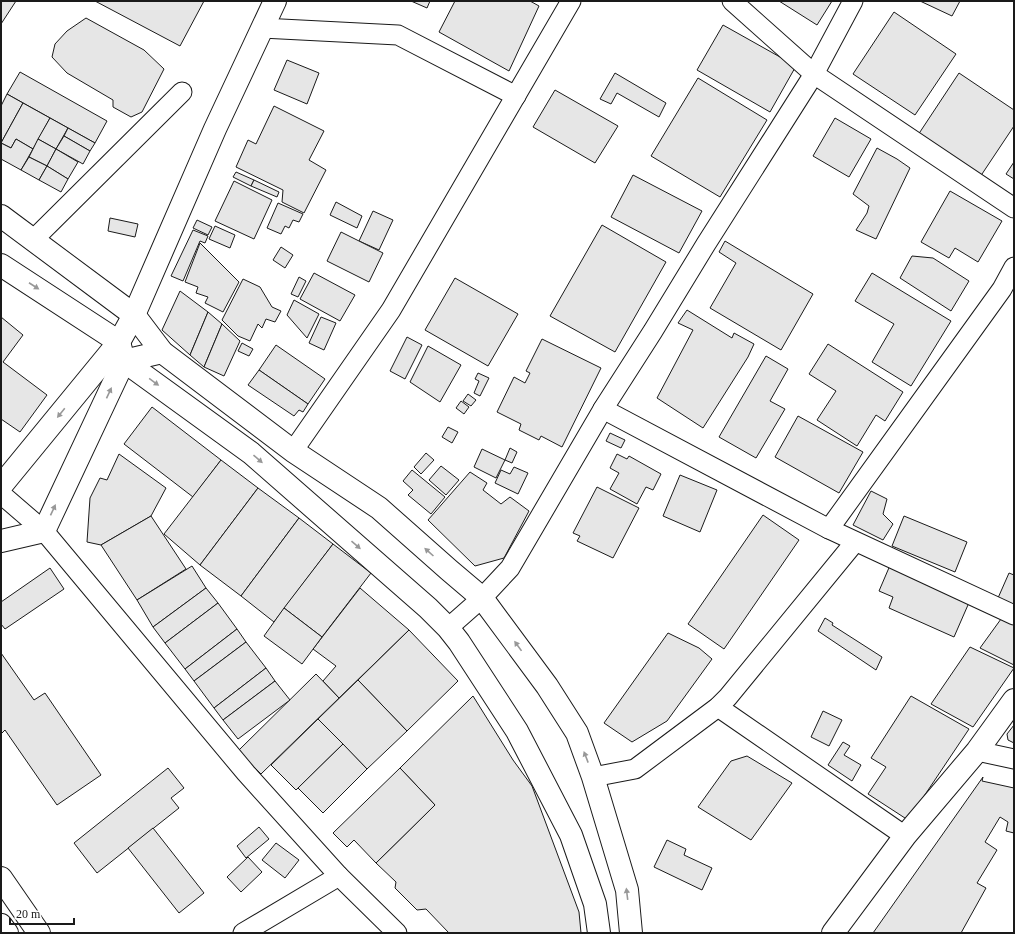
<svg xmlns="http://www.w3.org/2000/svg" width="1015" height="934" viewBox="0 0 1015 934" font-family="Georgia,serif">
<rect width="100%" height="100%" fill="#fff"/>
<g fill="#e6e6e6" stroke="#1a1a1a">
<path d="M1,1H16L1,24Z"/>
<path d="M95,1H204L180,46Z"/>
<path d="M411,1H430L427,8Z"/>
<path d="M455,1H530L539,6L509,71L439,32Z"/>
<path d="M779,1H832L817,25Z"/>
<path d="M920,1H960L952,16Z"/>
<path d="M894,12L956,54L915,115L853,74Z"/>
<path d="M86,18L144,50L164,69L142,112L131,117L113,107V100L67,73L52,57L55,44L67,31Z"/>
<path d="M723,25L796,66L770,112L697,70Z"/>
<path d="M287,60L319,73L307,104L274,90Z"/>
<path d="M20,72L107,121L95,143L7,94Z"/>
<path d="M615,73L666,103L659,117L617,93L611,104L600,99Z"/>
<path d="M959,73L1014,110V126L980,177L918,135Z"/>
<path d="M698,78L767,120L720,197L651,156Z"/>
<path d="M555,90L618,126L595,163L533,127Z"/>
<path d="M7,94L23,103L1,143V106Z"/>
<path d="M23,103L50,118L33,149L16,139L11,148L1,143Z"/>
<path d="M274,106L324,131L309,160L326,170L304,213L282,202L283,190L236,167L248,140L256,144Z"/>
<path d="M50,118L68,128L56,149L38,139Z"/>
<path d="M835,118L871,139L849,177L813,156Z"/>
<path d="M68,128L95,143L90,151L64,136Z"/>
<path d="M64,136L90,151L83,164L56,149Z"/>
<path d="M16,139L33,149L21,170L1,159V143L11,148Z"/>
<path d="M38,139L56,149L47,166L29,157Z"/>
<path d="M877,148L897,159L910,168L876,239L856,230L867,213L869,206L853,194Z"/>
<path d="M56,149L78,162L68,179L47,166Z"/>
<path d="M29,157L47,166L39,180L21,170Z"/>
<path d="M1014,162V179L1006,174Z"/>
<path d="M47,166L68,179L61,192L39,180Z"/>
<path d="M236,172L254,180L251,186L233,177Z"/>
<path d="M633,175L702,211L679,253L611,217Z"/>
<path d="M254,180L279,192L277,197L251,186Z"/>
<path d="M234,181L272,200L254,239L215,221Z"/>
<path d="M950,191L1002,221L978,262L955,248L949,258L921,242Z"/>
<path d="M336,202L362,216L357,228L330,215Z"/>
<path d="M278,203L303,214L299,222L293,220L289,228L285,226L281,234L267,228Z"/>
<path d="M373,211L393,220L379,250L359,241Z"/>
<path d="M110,218L138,224L135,237L108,231Z"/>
<path d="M197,220L212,227L208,235L193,228Z"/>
<path d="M602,225L666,262L615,352L550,316Z"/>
<path d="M215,226L235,235L230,248L209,239Z"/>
<path d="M193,230L208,236L205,243L200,241L183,281L171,276Z"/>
<path d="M341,232L383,253L369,282L327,261Z"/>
<path d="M725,241L813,294L781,350L710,308L736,263L719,252Z"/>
<path d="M200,243L239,282L223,312L205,303L208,297L196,293L198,287L185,282Z"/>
<path d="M281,247L293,255L285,268L273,260Z"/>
<path d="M912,256L933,258L969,281L951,311L900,278Z"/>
<path d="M314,273L355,295L340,321L300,299Z"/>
<path d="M872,273L951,321L911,386L872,362L894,324L855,301Z"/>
<path d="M299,277L306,281L298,297L291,294Z"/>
<path d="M455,278L518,314L488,366L425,330Z"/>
<path d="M243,279L260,287L272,307L281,311L275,322L266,319L262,328L258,324L250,341L238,336L222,320Z"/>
<path d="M180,291L208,312L190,355L162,330Z"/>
<path d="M294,300L319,314L307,338L287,315Z"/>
<path d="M687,310L732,338L734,333L754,344L748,357L703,428L657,398L693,330L678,323Z"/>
<path d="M208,312L222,324L204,367L190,355Z"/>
<path d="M1,317L23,335L3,362L47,395L20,432L1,419Z"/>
<path d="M321,317L336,323L324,350L309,343Z"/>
<path d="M222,324L240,341L224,376L204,367Z"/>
<path d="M407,337L422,345L405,379L390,371Z"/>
<path d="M542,339L601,368L562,447L541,436L539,440L519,430L521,424L497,412L514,377L525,383L530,373L526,371Z"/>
<path d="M242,343L253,349L249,356L238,351Z"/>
<path d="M828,344L903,392L885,421L876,415L857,446L817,420L836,391L809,374Z"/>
<path d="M276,345L325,379L308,404L259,370Z"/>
<path d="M428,346L461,365L440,402L410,382Z"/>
<path d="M766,356L788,369L770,401L785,409L756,458L719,437Z"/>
<path d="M259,370L308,404L303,412L299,410L294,416L248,385Z"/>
<path d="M478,373L489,378L480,396L474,393L479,381L475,379Z"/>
<path d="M468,394L476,400L471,406L463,401Z"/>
<path d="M461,401L469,407L464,414L456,408Z"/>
<path d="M152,407L221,460L193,497L124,444Z"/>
<path d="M798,416L863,452L839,493L775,457Z"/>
<path d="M448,427L458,432L452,443L442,437Z"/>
<path d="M610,433L625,440L621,448L606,441Z"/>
<path d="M510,448L517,452L512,463L505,460Z"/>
<path d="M482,449L505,460L496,478L474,467Z"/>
<path d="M426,453L434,460L421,474L414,467Z"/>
<path d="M119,454L166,488L151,516L101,545L87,542L90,498L100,478L107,480Z"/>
<path d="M617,454L627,459L629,456L661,474L653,490L646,487L637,504L610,489L619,473L610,468Z"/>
<path d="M221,460L258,488L200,565L164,534Z"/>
<path d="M441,466L459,480L446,495L429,480Z"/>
<path d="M514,467L528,473L518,494L495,483L501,470L510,474Z"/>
<path d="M412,470L445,497L431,514L408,495L413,490L403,481Z"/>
<path d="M470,472L487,483L483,490L501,504L510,497L529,511L504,558L475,566L428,520Z"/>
<path d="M680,475L717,490L700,532L663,516Z"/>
<path d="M597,487L639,508L613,558L577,541L580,536L573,533Z"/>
<path d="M258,488L299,518L241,596L200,565Z"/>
<path d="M871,491L887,499L883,514L893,524L883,540L853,525Z"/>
<path d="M763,515L799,540L724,649L688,624Z"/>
<path d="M151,516L186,569L137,600L101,545Z"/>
<path d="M904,516L967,542L955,572L892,546Z"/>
<path d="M299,518L333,544L274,622L241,596Z"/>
<path d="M333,544L371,573L322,637L284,608Z"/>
<path d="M891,563L971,598L954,637L889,608L893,597L879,591Z"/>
<path d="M192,566L206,588L153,627L137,600Z"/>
<path d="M50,568L64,589L5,629L1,624V602Z"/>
<path d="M1009,573L1014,575V605L998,598Z"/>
<path d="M206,588L218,603L165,643L153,627Z"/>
<path d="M360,588L409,630L339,698L323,681L336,666L313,649Z"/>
<path d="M218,603L237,629L185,669L165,643Z"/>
<path d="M284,608L322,637L302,664L264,636Z"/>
<path d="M825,618L833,623L832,625L882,657L876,670L818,631Z"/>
<path d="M1001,619L1014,624V665L980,648Z"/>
<path d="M237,629L246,642L194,681L185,669Z"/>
<path d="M409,630L458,681L407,731L358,680Z"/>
<path d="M668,633L699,648L712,659L667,721L632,742L604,723Z"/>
<path d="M246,642L266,668L214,708L194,681Z"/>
<path d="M970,647L1014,668L973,727L931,704Z"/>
<path d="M1,653L34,700L45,693L101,775L57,805L5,730L1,734Z"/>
<path d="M266,668L275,681L223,720L214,708Z"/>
<path d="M316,674L339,698L261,774L238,751Z"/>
<path d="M358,680L407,731L367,769L318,719Z"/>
<path d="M275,681L290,700L238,739L223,720Z"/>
<path d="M473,696L513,760L532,786L579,912L581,933H449L426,909L417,910L395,888L396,882L376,863L435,805L400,768Z"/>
<path d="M911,696L969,729L908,820L868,794L886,767L871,758Z"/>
<path d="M823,711L842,720L829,746L811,737Z"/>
<path d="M318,719L343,744L296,790L271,765Z"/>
<path d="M1014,725V743L1008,740L1007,734Z"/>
<path d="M843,742L850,746L844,755L861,765L852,781L828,765Z"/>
<path d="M343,744L367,769L323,813L298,788Z"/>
<path d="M747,756L792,783L751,840L698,807L731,761Z"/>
<path d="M168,768L184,788L171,798L179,808L97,873L74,843Z"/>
<path d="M400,768L435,805L376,863L354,840L347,847L333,833Z"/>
<path d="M983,777L982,781L1014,788V833L1006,831L1008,822L1000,817L985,842L997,850L977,883L986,888L961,933H873Z"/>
<path d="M259,827L269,839L246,858L237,846Z"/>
<path d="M153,828L204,893L179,913L128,848Z"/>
<path d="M667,840L686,849L684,855L712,868L702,890L654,867Z"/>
<path d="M276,843L299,860L285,878L262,860Z"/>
<path d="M248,857L262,872L241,892L227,877Z"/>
</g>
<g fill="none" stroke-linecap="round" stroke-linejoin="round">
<defs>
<g id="minor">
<path d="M732,1L814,74L1014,208"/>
<path d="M262,28L398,35L516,96"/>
<path d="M33,240L182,92"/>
<path d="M603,409L829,529L1014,615"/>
<path d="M293,451L391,310L571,1"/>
<path d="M1,494L44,531L246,773L339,876L397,933"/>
<path d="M829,529L1002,289L1014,267"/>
<path d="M448,628L482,598L510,568L603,409L653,331L706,244L814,74L853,1"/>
<path d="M718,707L905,836"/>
<path d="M977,751L1014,759"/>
<path d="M593,777L635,769L718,707L728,697L855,542"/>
<path d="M243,933L339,876"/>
</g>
<g id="tertiary">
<path d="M1,486L119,342L134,315L215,129L275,1"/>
<path d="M1,541L44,531L124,361L162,352"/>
<path d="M1,878L39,933"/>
<path d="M1,925L7,933"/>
<path d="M833,933L905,836L977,751L1014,700"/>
</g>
<g id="secondary">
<path d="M1,216L134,315L162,352L293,451L379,508L449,570L482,598L547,686L577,733L593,777L627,890L631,933"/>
<path d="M1,265L119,342L124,361L251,453L428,608L448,628L459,642L517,731L571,835L595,904L599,933"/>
</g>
</defs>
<use href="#minor" stroke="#1a1a1a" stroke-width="21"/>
<use href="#tertiary" stroke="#1a1a1a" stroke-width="24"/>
<use href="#secondary" stroke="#1a1a1a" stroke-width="24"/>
<use href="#minor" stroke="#fff" stroke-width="19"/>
<use href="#tertiary" stroke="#fff" stroke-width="22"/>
<use href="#secondary" stroke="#fff" stroke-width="22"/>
</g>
<defs><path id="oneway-solid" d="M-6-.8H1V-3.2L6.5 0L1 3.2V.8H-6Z"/></defs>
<g fill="#989898">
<use href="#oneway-solid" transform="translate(34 286) rotate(33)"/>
<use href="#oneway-solid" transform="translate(154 382) rotate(36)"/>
<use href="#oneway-solid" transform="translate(109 393) rotate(-65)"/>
<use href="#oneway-solid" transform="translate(61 413) rotate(129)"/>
<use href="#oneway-solid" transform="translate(258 459) rotate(41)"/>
<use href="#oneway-solid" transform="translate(53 510) rotate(-65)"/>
<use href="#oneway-solid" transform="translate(356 545) rotate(41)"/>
<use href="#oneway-solid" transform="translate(429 552) rotate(-138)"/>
<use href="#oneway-solid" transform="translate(518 646) rotate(-126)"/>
<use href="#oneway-solid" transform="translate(586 757) rotate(-111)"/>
<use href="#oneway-solid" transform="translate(627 894) rotate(-97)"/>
</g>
<rect width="1015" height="934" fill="none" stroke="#1a1a1a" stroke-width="4"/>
<path d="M10 918v6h64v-6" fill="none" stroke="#1a1a1a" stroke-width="2"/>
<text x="16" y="918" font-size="12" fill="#1a1a1a" stroke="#ffffff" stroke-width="3" paint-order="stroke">20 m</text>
</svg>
